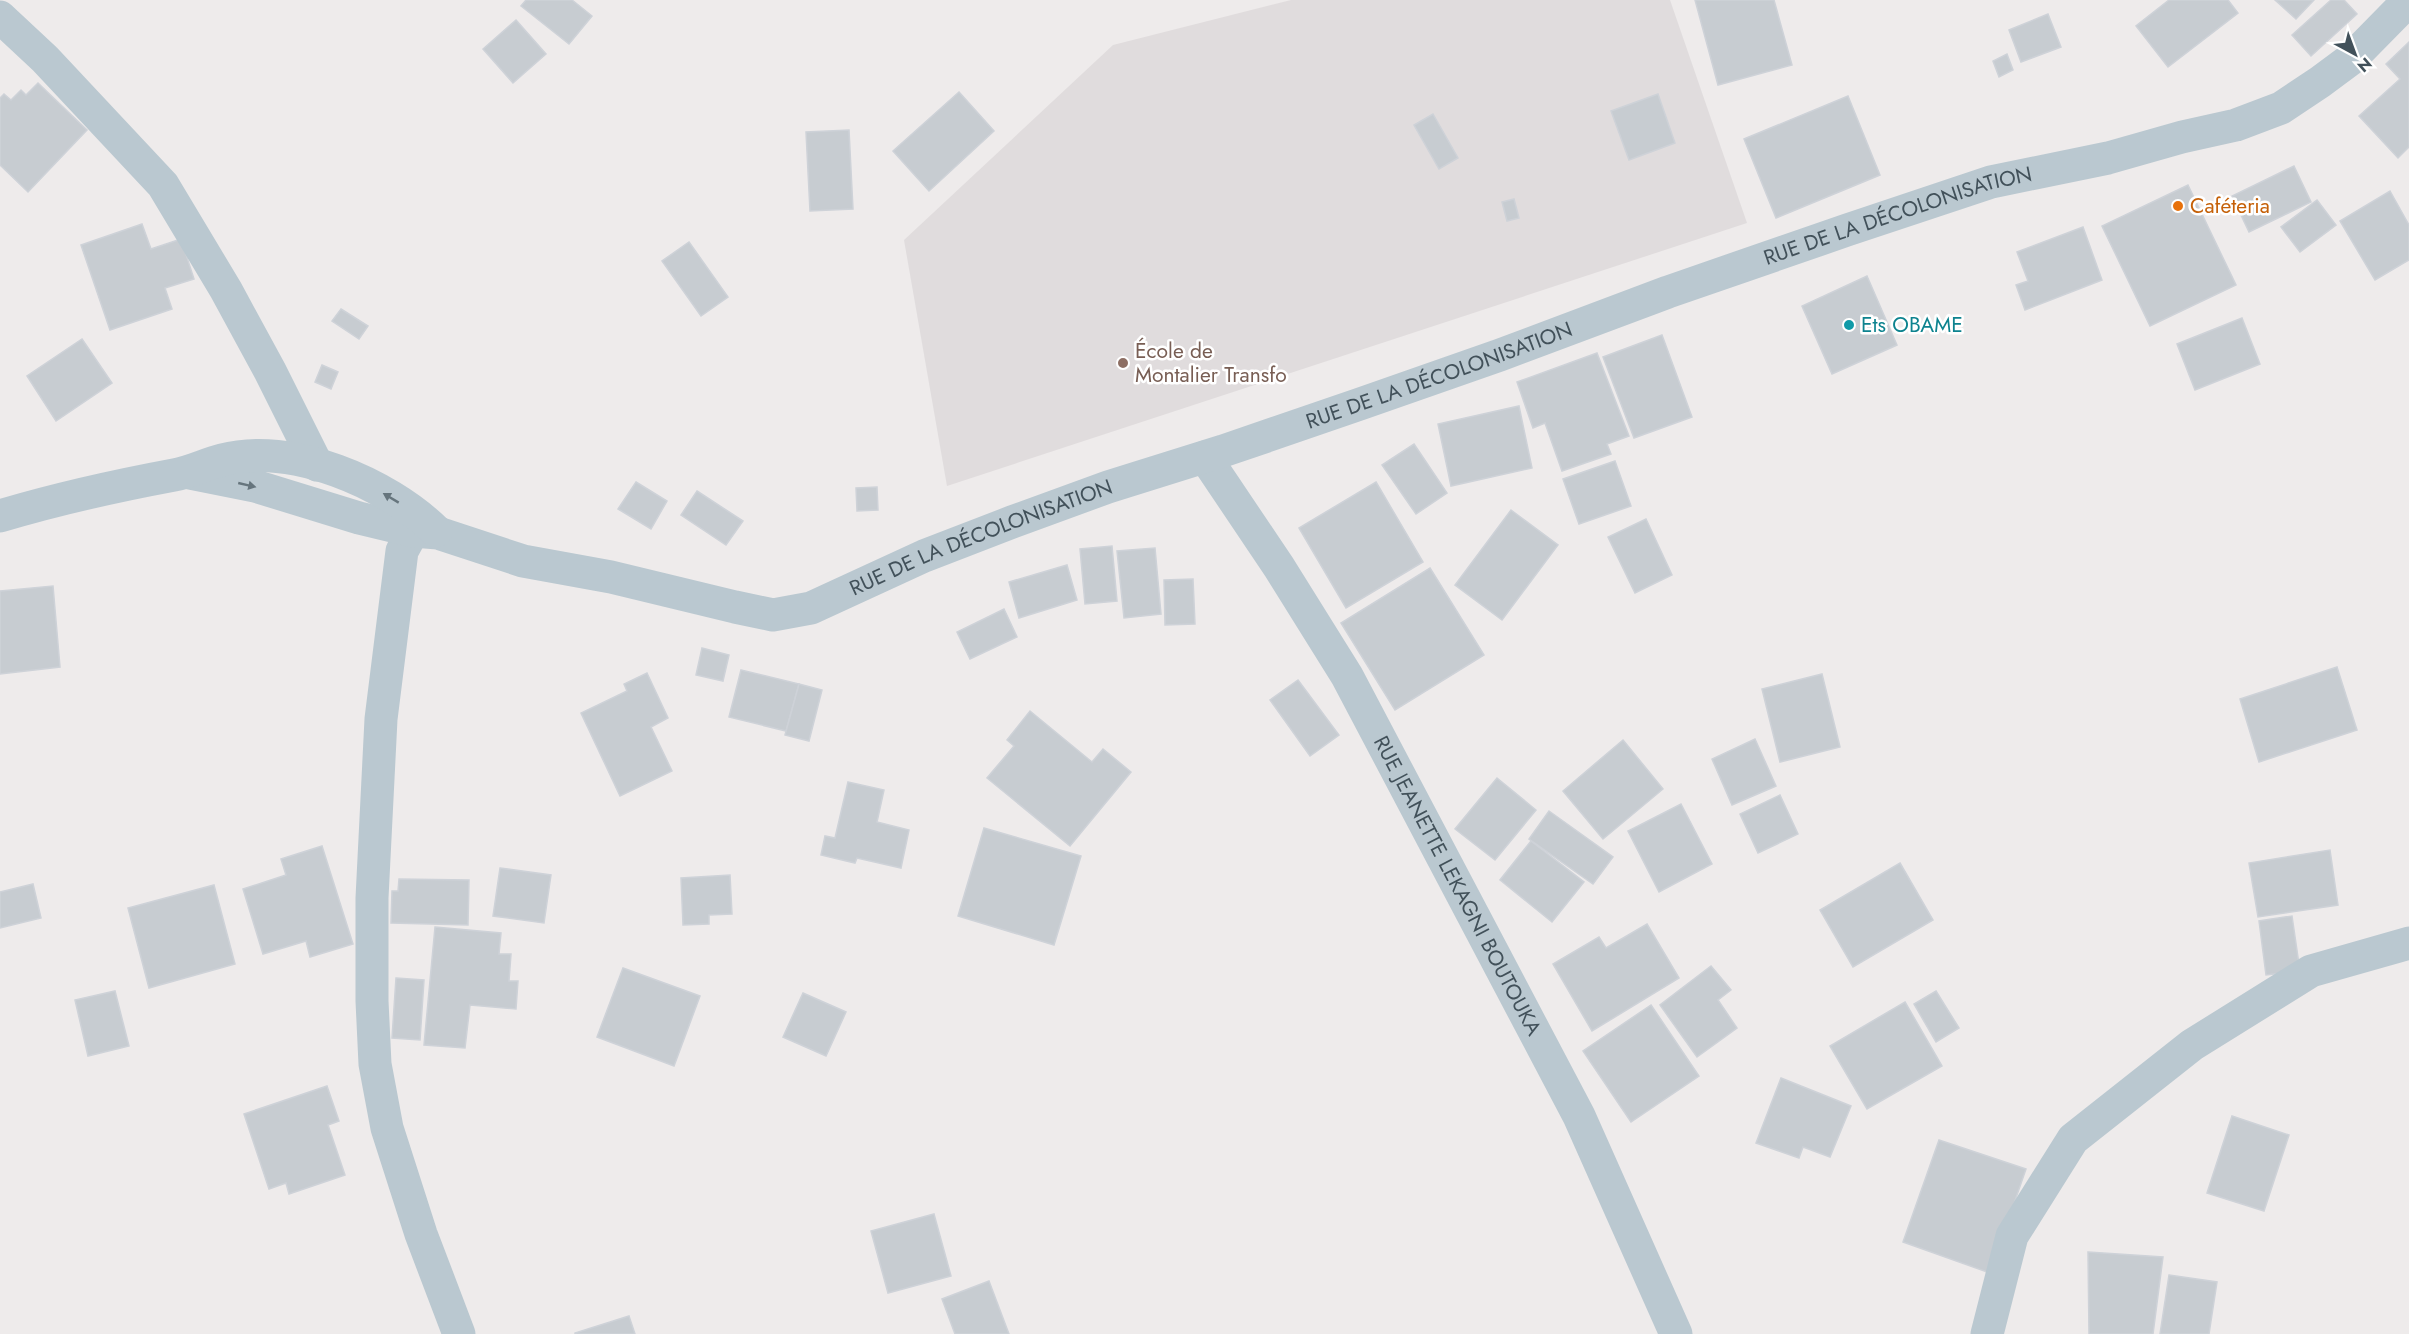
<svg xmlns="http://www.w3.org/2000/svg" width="2409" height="1334" viewBox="0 0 2409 1334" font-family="Jost,sans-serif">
<rect width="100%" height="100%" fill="#eeebeb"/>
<path fill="#e0dcdd" d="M1291,0H1670L1747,223L947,486L904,240L1113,45Z"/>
<g fill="#c7ccd1" stroke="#ced2d8" stroke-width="1.5">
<path d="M526,0H572L592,16L569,44L521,6Z"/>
<path d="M1695,0H1774L1792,65L1718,85Z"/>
<path d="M2169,0H2228L2238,13L2168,67L2136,26Z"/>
<path d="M2275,0H2314L2296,19Z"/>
<path d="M2331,0H2344L2357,14L2311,56L2292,35Z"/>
<path d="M2048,14L2061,47L2021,62L2009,30Z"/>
<path d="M516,20L546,54L513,83L483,49Z"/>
<path d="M2409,42V147L2398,158L2359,116L2400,79L2386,64Z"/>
<path d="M2007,54L2013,70L1999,77L1993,61Z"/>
<path d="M38,83L87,130L28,192L0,165V98L4,94L11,100L21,90L26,95Z"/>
<path d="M959,92L994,131L929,191L893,151Z"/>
<path d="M1658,94L1675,143L1629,160L1611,111Z"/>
<path d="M1848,96L1880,175L1776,218L1744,139Z"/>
<path d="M1433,114L1458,158L1439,169L1414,125Z"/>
<path d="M849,130L853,209L810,211L806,132Z"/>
<path d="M2294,166L2311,202L2249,232L2232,196Z"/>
<path d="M2188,185L2236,285L2150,326L2102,226Z"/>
<path d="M2390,191L2409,225V260L2375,280L2340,221Z"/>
<path d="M1514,199L1519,218L1507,221L1502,202Z"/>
<path d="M2317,200L2336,225L2300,252L2281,227Z"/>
<path d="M142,224L151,249L181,239L194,279L165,288L172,309L110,330L81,245Z"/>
<path d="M2083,227L2102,280L2025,310L2016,285L2028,281L2017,252Z"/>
<path d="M689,242L728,297L701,316L662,261Z"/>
<path d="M1867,276L1897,345L1832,374L1802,306Z"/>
<path d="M341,309L368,326L359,339L332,321Z"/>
<path d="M2242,318L2260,364L2195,390L2177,344Z"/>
<path d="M1662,335L1692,417L1634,438L1603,357Z"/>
<path d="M82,339L112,383L56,421L27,376Z"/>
<path d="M1597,353L1629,436L1607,444L1611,454L1562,471L1545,423L1533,428L1517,382Z"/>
<path d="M322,365L338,372L331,389L315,382Z"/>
<path d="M1519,406L1532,468L1451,486L1438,424Z"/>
<path d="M1414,444L1447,493L1416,514L1382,465Z"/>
<path d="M1615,461L1631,506L1579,524L1563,479Z"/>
<path d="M636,482L667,501L651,529L618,509Z"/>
<path d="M1376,482L1423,562L1346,608L1299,528Z"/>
<path d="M877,487L878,510L857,511L856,488Z"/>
<path d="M697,491L743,521L726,545L681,515Z"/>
<path d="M1511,510L1558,545L1502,620L1455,585Z"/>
<path d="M1646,519L1672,575L1635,593L1608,537Z"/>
<path d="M1112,546L1117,601L1085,604L1080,549Z"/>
<path d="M1155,548L1161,614L1124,618L1117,551Z"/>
<path d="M1067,565L1077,600L1019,618L1009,582Z"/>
<path d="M1430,568L1484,655L1395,710L1341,623Z"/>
<path d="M1193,579L1195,624L1165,625L1164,580Z"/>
<path d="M53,586L60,667L0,674V591Z"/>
<path d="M1004,609L1017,637L970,659L957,632Z"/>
<path d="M702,648L729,655L723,681L696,675Z"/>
<path d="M2337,667L2357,730L2259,762L2240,699Z"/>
<path d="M741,670L799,684L786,731L729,717Z"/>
<path d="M647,673L668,718L651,727L672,771L620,796L581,713L627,691L624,684Z"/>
<path d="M1822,674L1840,747L1780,762L1762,689Z"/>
<path d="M1298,680L1339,735L1310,756L1270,700Z"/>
<path d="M799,684L822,690L809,741L785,735Z"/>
<path d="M1030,711L1092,762L1103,749L1131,772L1070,846L987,778L1014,746L1007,740Z"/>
<path d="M1755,739L1776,786L1732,805L1712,759Z"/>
<path d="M1623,740L1663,789L1603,839L1563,791Z"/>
<path d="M1497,778L1536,810L1495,860L1455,829Z"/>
<path d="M848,782L884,790L877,822L909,830L901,868L857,858L855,863L821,855L825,836L835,838Z"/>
<path d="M1780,795L1798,834L1758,853L1740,814Z"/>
<path d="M1681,804L1712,864L1659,892L1628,831Z"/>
<path d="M1549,811L1613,857L1593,884L1529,839Z"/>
<path d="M984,828L1081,856L1054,945L958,916Z"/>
<path d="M1531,841L1584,882L1552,922L1500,880Z"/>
<path d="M322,846L353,944L310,957L306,941L263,954L243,889L286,875L281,859Z"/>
<path d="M2330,850L2338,905L2258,917L2249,863Z"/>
<path d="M1900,863L1933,920L1853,967L1820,910Z"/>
<path d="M500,868L551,875L544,923L493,916Z"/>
<path d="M730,875L732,914L709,915V924L683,925L681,878Z"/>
<path d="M399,879L469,880L468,925L391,923L392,891H398Z"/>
<path d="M33,884L41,918L0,928V892Z"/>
<path d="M214,885L235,964L149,988L128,908Z"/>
<path d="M2292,916L2300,971L2266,975L2259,921Z"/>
<path d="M1647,924L1679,978L1592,1031L1553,964L1599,937L1606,948Z"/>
<path d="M435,927L501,933L499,954H511L509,981H518L516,1009L470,1005L465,1048L424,1045Z"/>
<path d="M1711,966L1731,990L1718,1000L1737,1028L1697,1057L1660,1005Z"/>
<path d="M623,968L700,996L674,1066L597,1037Z"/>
<path d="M396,978L424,980L420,1040L392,1038Z"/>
<path d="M115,991L129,1046L88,1056L75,1000Z"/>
<path d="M1936,991L1959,1028L1936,1042L1914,1004Z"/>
<path d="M803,993L846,1012L826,1056L783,1037Z"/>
<path d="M1905,1002L1942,1066L1867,1109L1830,1046Z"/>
<path d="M1651,1005L1699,1076L1631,1122L1583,1051Z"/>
<path d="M1781,1078L1851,1106L1830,1157L1803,1147L1799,1158L1756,1143Z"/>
<path d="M327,1086L339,1121L328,1125L345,1175L289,1194L286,1183L269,1189L244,1114Z"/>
<path d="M2232,1116L2289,1135L2264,1211L2207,1193Z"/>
<path d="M1939,1140L2026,1169L1990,1273L1903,1242Z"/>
<path d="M934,1214L951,1276L888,1293L871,1231Z"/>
<path d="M2088,1252L2163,1257L2153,1334H2089Z"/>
<path d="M2169,1275L2217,1282L2209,1334H2160Z"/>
<path d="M989,1281L1009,1334H955L942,1299Z"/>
<path d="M629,1316L635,1334H575V1333Z"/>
</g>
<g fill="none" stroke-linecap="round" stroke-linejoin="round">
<g stroke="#bac8d0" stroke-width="33">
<path d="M0,17L45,59L163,185L226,290L270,371L317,465"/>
<path d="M413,531L402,551L381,719L372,898V1001L375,1064L387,1128L421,1234L459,1334"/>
<path d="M1987,1334L2012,1236L2073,1139L2192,1045L2311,971L2409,943"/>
</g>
<g stroke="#bac8d0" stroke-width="33">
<path id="s1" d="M1205,457L1279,567L1347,676L1579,1116L1676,1334"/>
<path id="s2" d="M190,473L255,486L359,518L413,531L438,533L523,561L611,577L735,607L773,615L811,608L924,556L1012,522L1108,487L1223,451L1360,404L1500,355L1668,292L1847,230L1991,182L2108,158L2182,137L2236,125L2281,108L2320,82L2351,59L2409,0"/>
<path d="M0,516C57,499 115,486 174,475C191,472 206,464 222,460C292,442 387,483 436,531"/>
</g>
</g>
<defs><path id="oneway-solid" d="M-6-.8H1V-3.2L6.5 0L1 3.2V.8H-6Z" transform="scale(1.5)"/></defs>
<g fill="#66757d">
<use href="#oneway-solid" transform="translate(247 485) rotate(13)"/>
<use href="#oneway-solid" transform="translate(391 498) rotate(-149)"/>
</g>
<circle fill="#e8710a" stroke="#fff" stroke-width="2" cx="2178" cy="206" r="6"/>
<circle fill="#0f9aa8" stroke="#fff" stroke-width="2" cx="1849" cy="325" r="6"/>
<circle fill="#8d6e63" stroke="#fff" stroke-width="2" cx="1123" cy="363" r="6"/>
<g text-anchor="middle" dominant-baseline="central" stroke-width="5" stroke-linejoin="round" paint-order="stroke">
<g font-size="21" fill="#c56008" stroke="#fff" text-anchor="start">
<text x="2190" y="206">Caféteria</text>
</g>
<g font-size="21" fill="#42515a" stroke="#fff">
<text stroke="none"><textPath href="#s2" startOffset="1796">RUE DE LA DÉCOLONISATION</textPath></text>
<text stroke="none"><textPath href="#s2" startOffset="1310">RUE DE LA DÉCOLONISATION</textPath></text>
<text stroke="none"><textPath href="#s2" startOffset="824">RUE DE LA DÉCOLONISATION</textPath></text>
<text stroke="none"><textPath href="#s1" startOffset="498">RUE JEANETTE LEKAGNI BOUTOUKA</textPath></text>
</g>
<g font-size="21" fill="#0d838f" stroke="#fff" text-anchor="start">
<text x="1861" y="325">Ets OBAME</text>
</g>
<g font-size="21" fill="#785e54" stroke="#fff" text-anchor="start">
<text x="1135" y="351">École de<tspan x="1135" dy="24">Montalier Transfo</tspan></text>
</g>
</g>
<g transform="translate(2355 54) rotate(139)" stroke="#ffffff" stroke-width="4.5" paint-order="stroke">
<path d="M0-4.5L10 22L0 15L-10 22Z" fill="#42515a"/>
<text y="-9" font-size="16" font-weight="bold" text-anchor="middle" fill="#42515a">N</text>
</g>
</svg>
